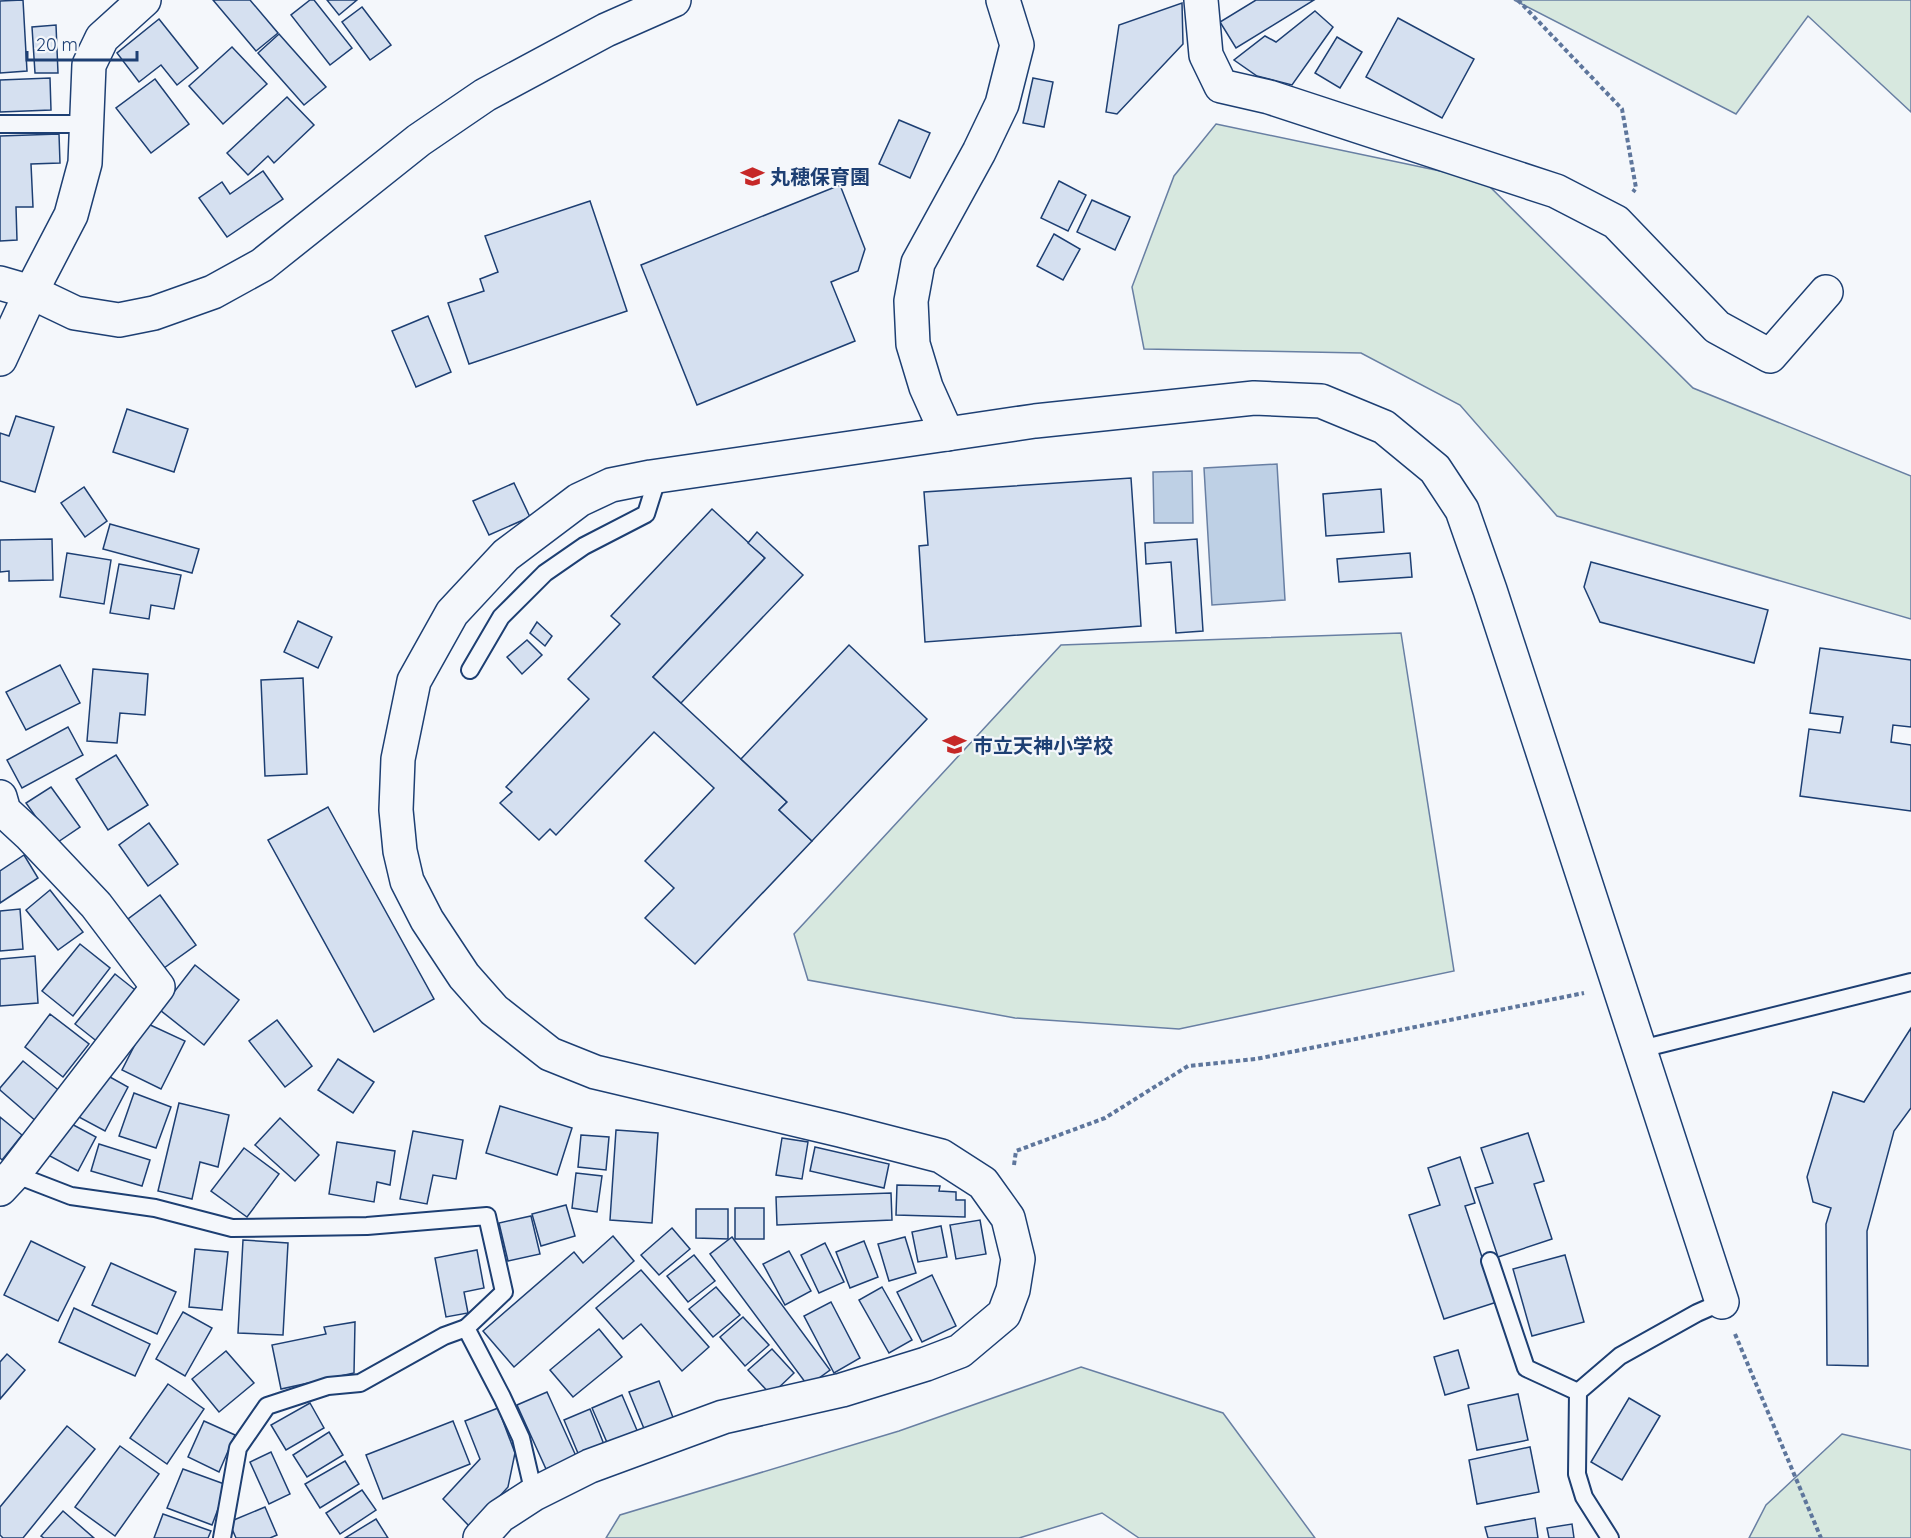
<svg xmlns="http://www.w3.org/2000/svg" width="1911" height="1538" viewBox="0 0 1911 1538" font-family="Quicksand,'Noto Sans JP',sans-serif">
<rect width="100%" height="100%" fill="#f4f7fb"/>
<g fill="#d7e8df" stroke="#687fa3" stroke-width="1.5">
<path d="M1514,0H1911V112L1808,16L1736,114Z"/>
<path d="M1216,124L1483,180L1693,388L1911,476V619L1557,516L1460,405L1361,353L1144,349L1132,287L1174,176Z"/>
<path d="M1401,633L1454,971L1179,1029L1015,1018L808,980L794,934L1061,645Z"/>
<path d="M1081,1367L1223,1413L1315,1538H1139L1102,1513L1019,1538H606L620,1515L899,1431Z"/>
<path d="M1842,1434L1911,1450V1538H1749L1766,1505Z"/>
</g>
<g fill="#bed0e5" stroke="#687fa3" stroke-width="1.5">
<path d="M1277,464L1285,600L1212,605L1204,468Z"/>
<path d="M1192,471L1193,523H1154L1153,472Z"/>
</g>
<g fill="#d5e0f0" stroke="#1d3f73" stroke-width="1.5">
<path d="M23,0L27,71L0,73V1Z"/>
<path d="M213,0H250L278,33L256,51Z"/>
<path d="M310,0H314L352,48L330,65L291,15Z"/>
<path d="M327,0H357L339,15Z"/>
<path d="M1256,0H1314L1236,48L1220,22Z"/>
<path d="M1182,3L1183,44L1117,114L1106,112L1119,25Z"/>
<path d="M362,7L391,45L370,60L342,22Z"/>
<path d="M1315,11L1333,27L1292,85L1257,76L1234,60L1265,36L1276,42Z"/>
<path d="M1398,18L1474,59L1442,118L1366,77Z"/>
<path d="M159,19L198,68L177,85L161,65L139,82L117,53Z"/>
<path d="M56,25L58,73H35L32,27Z"/>
<path d="M279,34L326,87L304,105L258,53Z"/>
<path d="M1337,37L1362,52L1340,88L1315,73Z"/>
<path d="M232,47L267,84L223,124L189,86Z"/>
<path d="M50,78L51,110L0,112V80Z"/>
<path d="M1033,78L1053,82L1044,127L1023,123Z"/>
<path d="M155,79L189,124L151,153L116,108Z"/>
<path d="M287,97L314,125L274,163L268,156L248,175L227,153Z"/>
<path d="M899,120L930,133L910,178L879,164Z"/>
<path d="M59,134L60,163L31,164L33,207H16L17,240L0,241V136Z"/>
<path d="M263,171L283,199L227,237L199,198L222,182L230,194Z"/>
<path d="M1059,181L1086,195L1068,231L1041,218Z"/>
<path d="M840,185L865,249L858,271L831,282L855,341L697,405L641,265Z"/>
<path d="M1092,200L1130,217L1115,250L1077,232Z"/>
<path d="M590,201L627,311L469,364L448,303L484,291L480,279L498,272L485,236Z"/>
<path d="M1054,234L1080,249L1063,280L1037,266Z"/>
<path d="M428,316L451,372L416,387L392,331Z"/>
<path d="M127,409L188,429L174,472L113,452Z"/>
<path d="M16,416L54,427L35,492L0,481V433L9,436Z"/>
<path d="M1131,478L1141,626L925,642L919,546L928,545L924,492Z"/>
<path d="M514,483L530,517L489,535L473,501Z"/>
<path d="M84,487L107,521L85,537L61,503Z"/>
<path d="M1381,489L1384,532L1326,536L1323,494Z"/>
<path d="M712,509L765,558L653,677L787,802L779,810L812,841L695,964L645,918L674,888L645,861L714,788L654,732L556,835L550,829L539,840L500,803L512,792L506,787L589,699L568,679L620,624L611,616Z"/>
<path d="M110,524L199,549L192,573L103,549Z"/>
<path d="M757,532L803,575L681,703L653,677L765,558L748,543Z"/>
<path d="M52,539L53,580L9,581V571L0,572V540Z"/>
<path d="M1197,539L1203,631L1176,633L1171,562L1146,564L1145,543Z"/>
<path d="M67,553L111,560L104,604L60,597Z"/>
<path d="M1410,553L1412,577L1339,582L1337,559Z"/>
<path d="M1591,562L1768,610L1754,663L1600,622L1584,587Z"/>
<path d="M119,564L181,575L174,609L151,605L149,619L110,613Z"/>
<path d="M298,621L332,637L318,668L284,652Z"/>
<path d="M537,622L552,636L545,646L530,633Z"/>
<path d="M527,640L542,655L522,674L507,657Z"/>
<path d="M849,645L927,719L812,841L779,810L787,802L741,759Z"/>
<path d="M1820,648L1911,660V727L1893,725L1891,742L1911,745V811L1800,796L1809,729L1840,733L1843,717L1810,713Z"/>
<path d="M60,665L80,703L26,730L6,692Z"/>
<path d="M93,669L148,674L145,715L120,713L117,743L87,741Z"/>
<path d="M303,678L307,774L265,776L261,680Z"/>
<path d="M68,727L83,755L22,788L7,760Z"/>
<path d="M116,755L148,805L108,830L76,779Z"/>
<path d="M51,787L80,827L55,844L26,803Z"/>
<path d="M328,807L434,999L374,1032L268,840Z"/>
<path d="M149,823L178,864L148,886L119,845Z"/>
<path d="M24,855L38,878L0,903V871Z"/>
<path d="M50,890L83,932L58,950L26,910Z"/>
<path d="M160,895L196,945L164,968L128,919Z"/>
<path d="M20,909L23,949L0,951V911Z"/>
<path d="M80,944L110,968L73,1016L42,991Z"/>
<path d="M35,956L38,1003L0,1006V959Z"/>
<path d="M195,965L239,1000L204,1045L160,1010Z"/>
<path d="M115,974L139,993L99,1043L75,1024Z"/>
<path d="M50,1014L89,1044L63,1077L25,1047Z"/>
<path d="M277,1020L312,1066L285,1087L249,1041Z"/>
<path d="M146,1023L185,1041L161,1089L122,1070Z"/>
<path d="M1911,1028V1108L1894,1131L1867,1231L1868,1366L1827,1365L1826,1224L1831,1208L1813,1202L1807,1177L1833,1092L1864,1102Z"/>
<path d="M338,1059L374,1082L353,1113L318,1090Z"/>
<path d="M23,1061L62,1093L37,1122L0,1090V1088Z"/>
<path d="M101,1072L128,1087L105,1131L77,1116Z"/>
<path d="M134,1093L171,1107L156,1148L119,1136Z"/>
<path d="M179,1103L229,1115L218,1167L200,1162L192,1199L158,1191Z"/>
<path d="M500,1106L572,1128L557,1175L486,1153Z"/>
<path d="M0,1117L22,1135L2,1160L0,1158Z"/>
<path d="M280,1118L319,1155L295,1181L255,1145Z"/>
<path d="M66,1121L96,1137L78,1171L48,1155Z"/>
<path d="M616,1130L658,1133L652,1223L610,1220Z"/>
<path d="M413,1131L463,1140L456,1179L433,1175L427,1204L400,1199Z"/>
<path d="M1528,1133L1544,1181L1534,1184L1552,1239L1498,1257L1475,1188L1493,1183L1481,1148Z"/>
<path d="M581,1135L609,1137L606,1170L578,1167Z"/>
<path d="M782,1138L808,1142L802,1179L776,1175Z"/>
<path d="M337,1142L395,1151L390,1185L377,1182L374,1202L329,1194Z"/>
<path d="M99,1144L150,1160L142,1186L91,1171Z"/>
<path d="M815,1147L889,1164L884,1188L810,1171Z"/>
<path d="M244,1148L279,1174L247,1217L211,1191Z"/>
<path d="M1460,1157L1475,1203L1465,1206L1497,1302L1444,1319L1409,1215L1440,1205L1428,1168Z"/>
<path d="M576,1173L602,1176L597,1212L572,1208Z"/>
<path d="M897,1185L940,1186L939,1191L956,1192V1200H965V1217L896,1215Z"/>
<path d="M891,1193L892,1220L777,1225L776,1197Z"/>
<path d="M566,1205L575,1236L541,1246L532,1214Z"/>
<rect x="735" y="1208" width="29" height="31"/>
<path d="M696,1209H728V1239L696,1238Z"/>
<path d="M531,1216L540,1254L508,1261L499,1223Z"/>
<path d="M980,1220L986,1254L956,1259L950,1225Z"/>
<path d="M941,1226L947,1257L918,1262L912,1232Z"/>
<path d="M672,1228L690,1249L659,1275L641,1255Z"/>
<path d="M613,1236L634,1261L514,1367L483,1331L574,1252L583,1263Z"/>
<path d="M732,1237L830,1370L808,1386L710,1254Z"/>
<path d="M905,1237L916,1273L889,1281L878,1244Z"/>
<path d="M243,1240L288,1243L283,1335L238,1333Z"/>
<path d="M31,1241L85,1267L58,1321L4,1295Z"/>
<path d="M864,1241L878,1277L850,1288L836,1252Z"/>
<path d="M825,1243L844,1282L819,1293L801,1255Z"/>
<path d="M195,1249L228,1252L222,1310L189,1307Z"/>
<path d="M477,1250L484,1288L464,1292L468,1313L446,1317L435,1258Z"/>
<path d="M789,1251L811,1291L785,1305L763,1264Z"/>
<path d="M694,1255L715,1281L688,1302L667,1276Z"/>
<path d="M1565,1255L1584,1322L1532,1336L1513,1269Z"/>
<path d="M111,1263L176,1292L157,1334L92,1305Z"/>
<path d="M641,1270L709,1347L682,1371L641,1324L623,1339L596,1308Z"/>
<path d="M932,1275L956,1326L922,1342L897,1292Z"/>
<path d="M716,1287L740,1315L713,1337L689,1309Z"/>
<path d="M882,1287L912,1340L889,1353L859,1300Z"/>
<path d="M831,1302L860,1358L834,1373L804,1316Z"/>
<path d="M74,1308L150,1344L135,1376L59,1342Z"/>
<path d="M183,1312L212,1328L185,1376L156,1359Z"/>
<path d="M743,1317L769,1345L745,1366L720,1337Z"/>
<path d="M355,1322L354,1373L281,1389L272,1345L326,1334L324,1327Z"/>
<path d="M599,1329L622,1357L573,1397L550,1370Z"/>
<path d="M772,1349L794,1373L771,1395L748,1370Z"/>
<path d="M1458,1350L1469,1388L1445,1395L1434,1357Z"/>
<path d="M226,1351L254,1383L219,1412L192,1379Z"/>
<path d="M7,1354L25,1370L0,1399V1362Z"/>
<path d="M659,1381L674,1420L645,1431L629,1392Z"/>
<path d="M168,1384L204,1409L167,1464L130,1438Z"/>
<path d="M547,1392L576,1456L546,1469L517,1405Z"/>
<path d="M1518,1394L1528,1440L1477,1450L1468,1405Z"/>
<path d="M622,1395L639,1435L609,1447L592,1408Z"/>
<path d="M1629,1398L1660,1416L1622,1480L1591,1462Z"/>
<path d="M310,1403L324,1428L286,1450L271,1425Z"/>
<path d="M498,1408L515,1453L508,1487L471,1528L443,1499L480,1459L465,1421Z"/>
<path d="M590,1409L605,1447L580,1458L564,1420Z"/>
<path d="M204,1421L235,1435L219,1472L188,1457Z"/>
<path d="M453,1421L470,1464L383,1499L366,1455Z"/>
<path d="M67,1426L95,1449L23,1538H3L0,1535V1507Z"/>
<path d="M329,1432L343,1455L307,1477L293,1455Z"/>
<path d="M120,1446L159,1474L115,1536L75,1507Z"/>
<path d="M1530,1447L1539,1492L1477,1504L1469,1460Z"/>
<path d="M271,1452L290,1494L269,1504L250,1462Z"/>
<path d="M345,1461L359,1484L320,1508L305,1484Z"/>
<path d="M183,1469L227,1485L212,1525L167,1508Z"/>
<path d="M362,1490L376,1510L340,1534L326,1513Z"/>
<path d="M265,1507L277,1535L270,1538H236L229,1522Z"/>
<path d="M63,1511L94,1538H44L41,1536Z"/>
<path d="M163,1514L211,1531L208,1538H154Z"/>
<path d="M1535,1518L1538,1538H1488L1485,1527Z"/>
<path d="M376,1519L388,1538H345Z"/>
<path d="M1572,1524L1574,1538H1549L1547,1528Z"/>
</g>
<g fill="none" stroke-linecap="round" stroke-linejoin="round">
<defs>
<g id="lane">
<path d="M0,124H86"/>
<path d="M470,670L501,617L545,573L584,546L646,514L658,476"/>
<path d="M1641,1049L1911,982"/>
<path d="M14,1174L71,1196L155,1208L232,1228L367,1226L487,1216L504,1292L466,1328L502,1397L521,1438L534,1494"/>
<path d="M1490,1261L1526,1368L1578,1392"/>
<path d="M222,1538L238,1448L267,1406L328,1386L360,1383L444,1336L466,1328"/>
<path d="M1610,1538L1584,1497L1577,1474L1578,1392L1620,1356L1697,1313L1722,1302"/>
</g>
<g id="street">
<path d="M1201,0L1206,55L1221,86L1269,97L1556,191L1616,222L1717,327L1770,356L1826,292"/>
<path d="M0,359L31,292"/>
<path d="M0,797L4,811L29,834L96,905L158,987L14,1174L0,1189"/>
<path d="M480,1538L500,1516L534,1494L590,1466L723,1417L842,1390L926,1364L960,1351L1004,1314L1013,1290L1018,1259L1008,1218L983,1183L941,1156L840,1130L595,1072L550,1054L494,1010L464,976L427,920L407,881L400,851L396,810L398,759L414,681L452,613L506,555L579,500L611,485L651,477L947,434"/>
</g>
<g id="secondary">
<path d="M1003,0L1017,45L1002,104L979,152L918,263L911,301L913,344L926,387L947,434L1035,421L1254,398L1321,401L1384,427L1435,469L1462,510L1490,590L1722,1302"/>
<path d="M0,283L31,292L75,313L119,320L154,313L213,292L262,265L419,140L485,95L606,30L674,0"/>
<path d="M31,292L71,215L85,163L89,65L102,38L144,0"/>
</g>
</defs>
<use href="#lane" stroke="#1d3f73" stroke-width="20"/>
<use href="#street" stroke="#1d3f73" stroke-width="36"/>
<use href="#secondary" stroke="#1d3f73" stroke-width="36"/>
<g stroke="#5e769c" stroke-width="4" stroke-dasharray="4.5 3" stroke-linecap="butt">
<path d="M1518,0L1622,109L1636,188L1633,192"/>
<path d="M1014,1165L1016,1151L1105,1118L1188,1066L1256,1059L1584,993"/>
<path d="M1735,1334L1821,1538"/>
</g>
<use href="#lane" stroke="#f4f7fb" stroke-width="16"/>
<use href="#street" stroke="#f4f7fb" stroke-width="33"/>
<use href="#secondary" stroke="#f4f7fb" stroke-width="33"/>
</g>
<defs>
<symbol id="school-bare" viewBox="-9 -9 18 18"><path d="M0-5L7-2L0 1L-7-2ZM-4 1L0 2.5L4 1V4Q0 6-4 4Z" fill="#c62828" stroke="#f4f7fb" stroke-width="2.5" paint-order="stroke"/></symbol>
</defs>
<g fill-rule="evenodd">
<use href="#school-bare" x="736" y="160" width="33" height="33"/>
<use href="#school-bare" x="938" y="728" width="33" height="33"/>
</g>
<g text-anchor="middle" dominant-baseline="central" stroke-width="4.5" stroke-linejoin="round" paint-order="stroke">
<g font-size="20" font-weight="bold" fill="#1d3f73" stroke="#f4f7fb" text-anchor="start">
<text x="770" y="176">丸穂保育園</text>
<text x="973" y="745">市立天神小学校</text>
</g>
</g>
<path d="M27 51v9h110v-9" fill="none" stroke="#1d3f73" stroke-width="3"/>
<text x="36" y="51" font-size="18" fill="#1d3f73" stroke="#f4f7fb" stroke-width="4.5" paint-order="stroke">20 m</text>
</svg>
